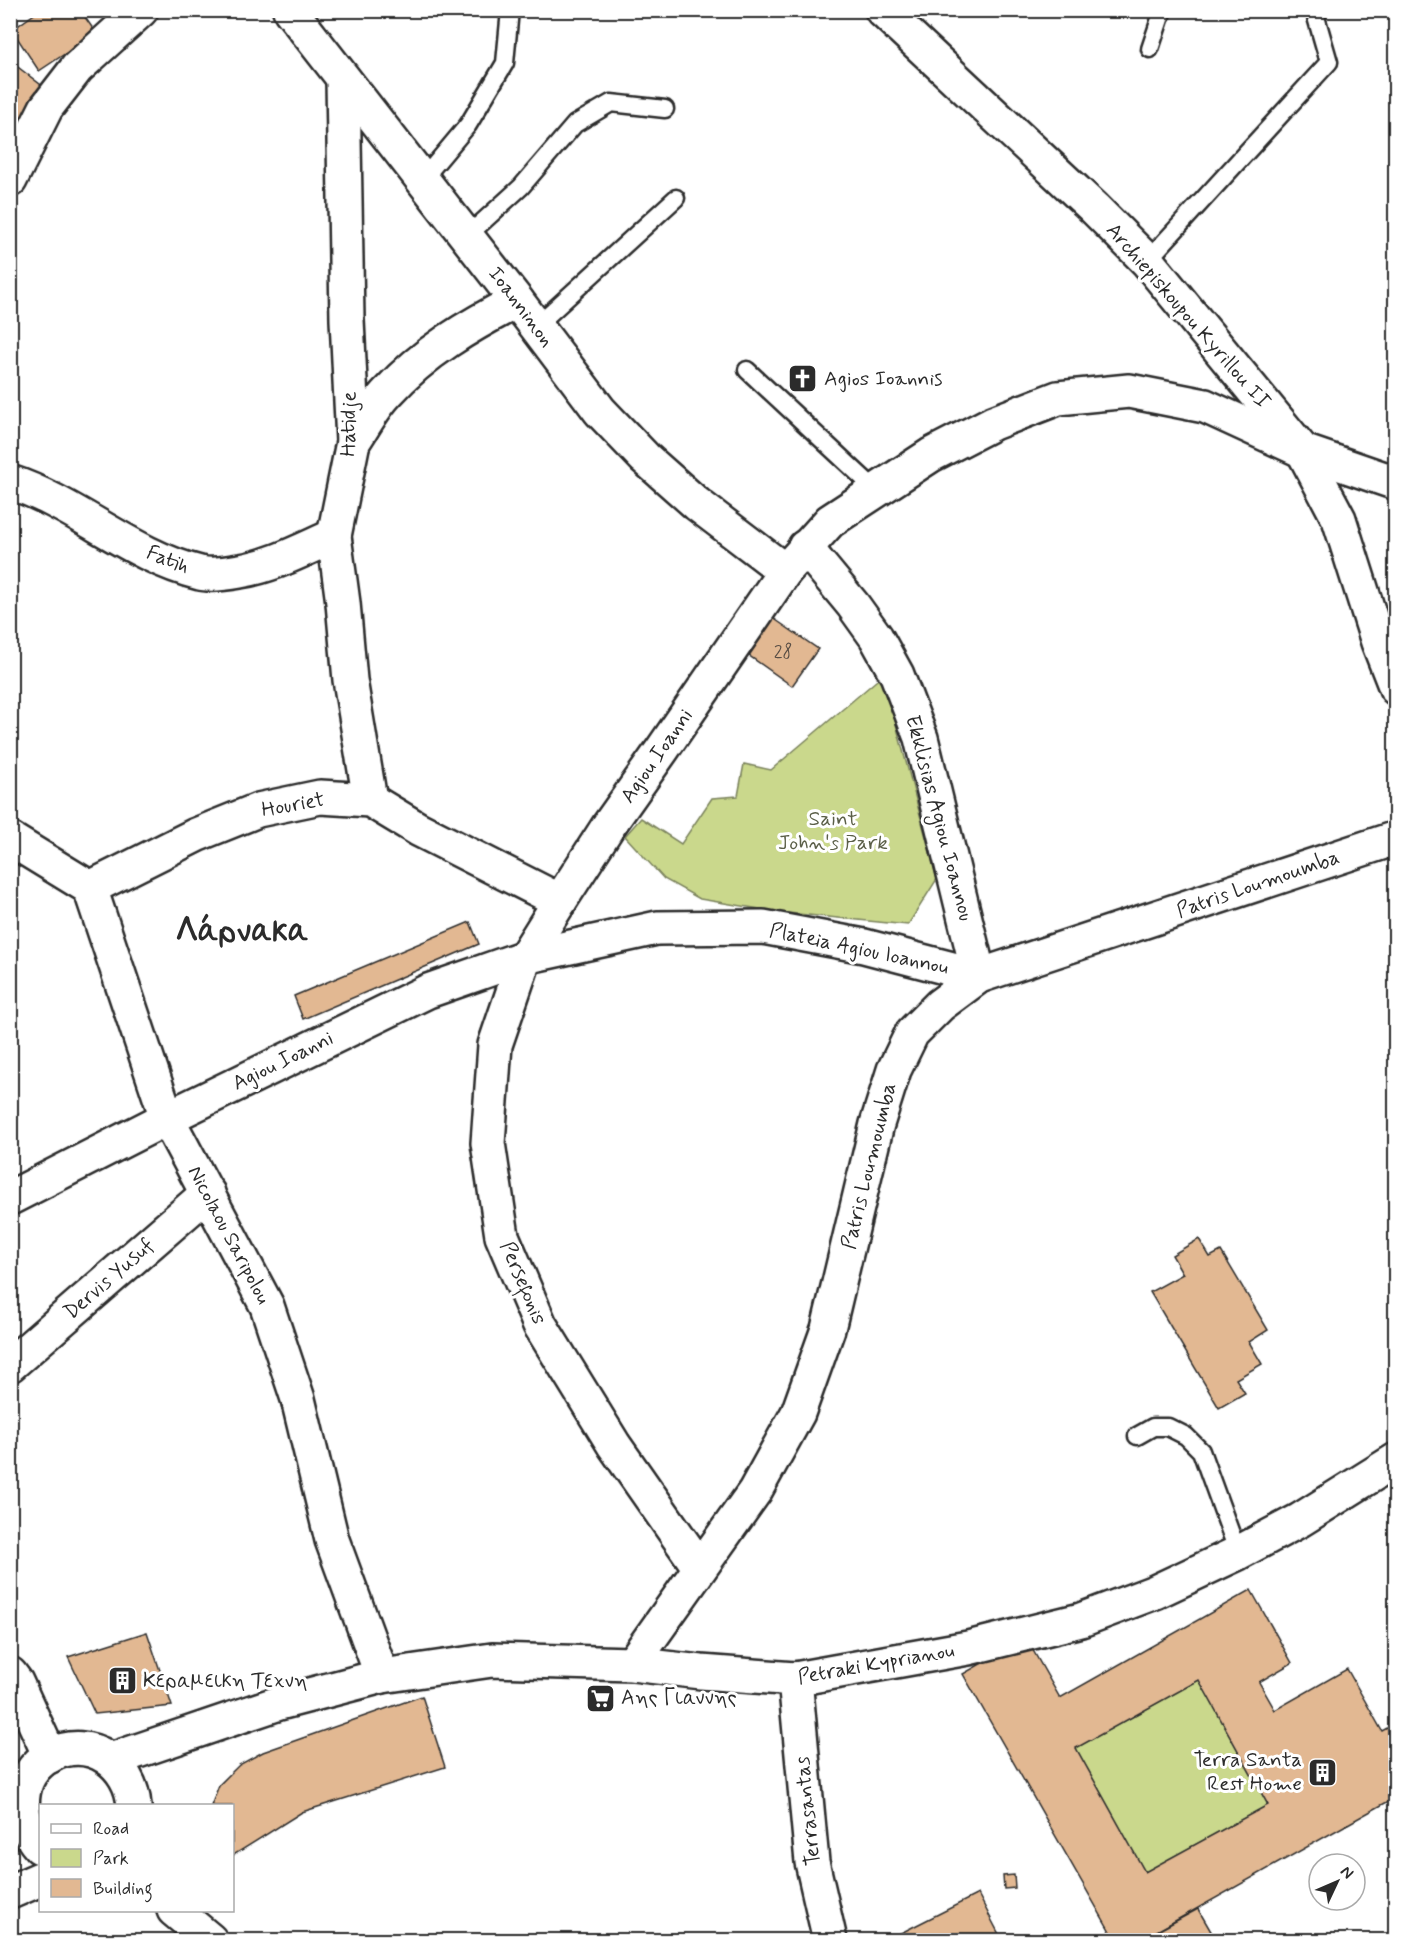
<svg xmlns="http://www.w3.org/2000/svg" width="1406" height="1951" viewBox="0 0 1406 1951" font-family="Mynerve,sans-serif">
<rect width="100%" height="100%" fill="#fff"/>
<filter id="ink" filterUnits="userSpaceOnUse"><feTurbulence type="fractalNoise" baseFrequency=".0167" numOctaves="2"/><feDisplacementMap in="SourceGraphic" scale="12" xChannelSelector="R" yChannelSelector="G"/><feConvolveMatrix kernelMatrix="1 2 1 2 8 2 1 2 1" color-interpolation-filters="sRGB"/></filter>
<g filter="url(#ink)">
<g fill="#cad88c" stroke="#7a825c" stroke-width="1.5">
<path d="M883,675L937,879L908,925L778,912L700,899L664,879L625,836L641,818L681,844L712,798L738,796L744,764L771,770Z"/>
<path d="M1199,1680L1268,1805L1145,1872L1076,1748Z"/>
</g>
<g fill="#e2b892" stroke="#2b2b2b" stroke-width="1.5" fill-rule="evenodd">
<path d="M40,10H80L96,33L39,71L12,30Z"/>
<path d="M10,61L45,88L10,133Z"/>
<path d="M773,618L818,649L792,686L748,655Z"/>
<path d="M470,922L479,944L303,1019L294,996Z"/>
<path d="M1199,1239L1210,1257L1221,1251L1268,1330L1249,1342L1262,1364L1236,1379L1245,1393L1219,1408L1150,1292L1183,1274L1172,1255Z"/>
<path d="M1251,1590L1292,1663L1259,1682L1275,1710L1347,1669L1382,1731L1396,1723V1797L1141,1940H1115L963,1674L1026,1638L1060,1698ZM1199,1680L1268,1805L1145,1872L1076,1748Z"/>
<path d="M147,1632L172,1706L95,1714L68,1657Z"/>
<path d="M422,1696L445,1767L302,1812L232,1856V1806H211L219,1785L239,1765L263,1752Z"/>
<path d="M1014,1875L1015,1888L1004,1889L1003,1876Z"/>
<path d="M978,1894L1002,1940H887Z"/>
<path d="M1198,1909L1216,1940H1141Z"/>
</g>
<g fill="none" stroke-linecap="round" stroke-linejoin="round">
<defs>
<g id="service">
<path d="M1150,49L1163,10"/>
<path d="M422,180L468,125L505,63L510,10"/>
<path d="M467,236L521,187L575,124L611,103L665,109"/>
<path d="M1147,261L1329,62L1314,10"/>
<path d="M536,326L676,198"/>
<path d="M747,370L876,490"/>
<path d="M1137,1436L1153,1427H1168L1186,1436L1201,1451L1238,1553"/>
</g>
<g id="minor">
<path d="M290,10L517,301L600,411L645,458L697,504L785,571"/>
<path d="M882,10L1094,208L1147,261L1303,451L1339,519L1378,642L1396,688"/>
<path d="M343,80L347,320L353,442L334,536L343,603L350,680L370,800"/>
<path d="M10,180L46,108L77,68L141,10"/>
<path d="M353,442C364,426 374,406 388,392C424,352 470,325 517,301"/>
<path d="M10,482C77,504 131,556 200,573C211,576 229,573 240,571C273,566 304,549 334,536"/>
<path d="M10,839L90,888L167,1118L267,1306L298,1399L332,1540L382,1676"/>
<path d="M90,888L196,835L258,810L320,797L370,800L418,829L560,901"/>
<path d="M10,1198L167,1118L428,991L525,957L657,928L763,927L864,946L979,976L921,738L897,675L876,637L853,605L805,547"/>
<path d="M10,1365L208,1193"/>
<path d="M700,1568L614,1445L540,1325L502,1236L488,1143L495,1045L525,957L560,901L609,825L662,750L785,571L830,521L931,455L993,423L1058,398L1129,391L1205,406L1303,451L1396,483"/>
</g>
<g id="tertiary">
<path d="M632,1664L755,1491L798,1413L828,1329L877,1124L894,1070L912,1033L940,1005L979,976L1396,838"/>
<path d="M10,1674L16,1682L50,1756"/>
<path d="M795,1679L812,1862L830,1940"/>
<path d="M174,1910L210,1940"/>
</g>
<g id="secondary">
<path d="M111,1760L279,1703L382,1676L492,1660L632,1664L701,1672L795,1679L968,1648L1081,1620L1155,1592L1238,1553L1300,1520L1396,1460"/>
<path d="M40,1847C15,1820 15,1774 51,1755C91,1735 131,1764 134,1806"/>
<path d="M10,1892L40,1879"/>
</g>
</defs>
<use href="#service" stroke="#2b2b2b" stroke-width="21"/>
<use href="#minor" stroke="#2b2b2b" stroke-width="38"/>
<use href="#tertiary" stroke="#2b2b2b" stroke-width="38"/>
<use href="#secondary" stroke="#2b2b2b" stroke-width="38"/>
<use href="#service" stroke="#fff" stroke-width="16"/>
<use href="#minor" stroke="#fff" stroke-width="33"/>
<use href="#tertiary" stroke="#fff" stroke-width="33"/>
<use href="#secondary" stroke="#fff" stroke-width="33"/>
</g>
</g>
<defs>
<symbol id="church-square" viewBox="-11 -11 22 22"><rect x="-9" y="-9" width="18" height="18" rx="4" fill="#2b2b2b" stroke="#fff"/><path d="M-1.2-6h2.4v3.5h3.3v2.4h-3.3V6h-2.4V-.1h-3.3v-2.4h3.3Z" fill="#fff"/></symbol>
<symbol id="building-square" viewBox="-11 -11 22 22"><rect x="-9" y="-9" width="18" height="18" rx="4" fill="#2b2b2b" stroke="#fff"/><path d="M-4-6H4V6H1V3H-1V6H-4ZM-2.5-4.3h1.7v1.8h-1.7ZM.8-4.3h1.7v1.8H.8ZM-2.5-1h1.7V.8h-1.7ZM.8-1h1.7V.8H.8Z" fill="#fff"/></symbol>
<symbol id="supermarket-square" viewBox="-11 -11 22 22"><rect x="-9" y="-9" width="18" height="18" rx="4" fill="#2b2b2b" stroke="#fff"/><path d="M-6-5.5h2.5l.6 2H6L4.5 2H-2.5L-4.4-4H-6ZM-1.5 3.2a1.3 1.3 0 1 0 .1 0ZM3 3.2a1.3 1.3 0 1 0 .1 0Z" fill="#fff"/></symbol>
</defs>
<g fill-rule="evenodd">
<use href="#church-square" x="786" y="362" width="33" height="33"/>
<use href="#building-square" x="106" y="1664" width="33" height="33"/>
<use href="#supermarket-square" x="584" y="1682" width="33" height="33"/>
<use href="#building-square" x="1306" y="1756" width="33" height="33"/>
</g>
<g text-anchor="middle" dominant-baseline="central" stroke-width="6" stroke-linejoin="round" paint-order="stroke">
<g font-size="18" fill="#594e45">
<text x="783" y="652">28</text>
</g>
<g font-size="21" fill="#2b2b2b" stroke="#fff">
<text transform="translate(521 307) rotate(53)">Ioanninon</text>
<text transform="translate(1188 316) rotate(49)">Archiepiskoupou Kyrillou II</text>
<text transform="translate(349 424) rotate(-89)">Hatidje</text>
<text transform="translate(168 560) rotate(22)">Fatih</text>
<text transform="translate(657 756) rotate(-55)">Agiou Ioanni</text>
<text transform="translate(293 805) rotate(-10)">Houriet</text>
<text transform="translate(939 818) rotate(75)">Ekklisias Agiou Ioannou</text>
<text transform="translate(1258 884) rotate(-19)">Patris Loumoumba</text>
<text transform="translate(859 949) rotate(12)">Plateia Agiou Ioannou</text>
<text transform="translate(283 1061) rotate(-26)">Agiou Ioanni</text>
<text transform="translate(869 1166) rotate(-76)">Patris Loumoumba</text>
<text transform="translate(229 1235) rotate(62)">Nicolaou Saripolou</text>
<text transform="translate(109 1279) rotate(-41)">Dervis Yusuf</text>
<text transform="translate(523 1283) rotate(67)">Persefonis</text>
<text transform="translate(876 1664) rotate(-10)">Petraki Kyprianou</text>
<text transform="translate(808 1811) rotate(-96)">Terrasantas</text>
</g>
<g font-size="21" fill="#2b2b2b" stroke="#fff" text-anchor="start">
<text x="824" y="379">Agios Ioannis</text>
<text x="143" y="1681">Κεραμεικη Τεχνη</text>
<text x="621" y="1698">Αης Γιαννης</text>
<text x="1302" y="1760" text-anchor="end">Terra Santa<tspan x="1302" dy="24">Rest Home</tspan></text>
</g>
<g font-size="21" fill="#5b5f48" stroke="#fff">
<text x="833" y="819">Saint<tspan x="833" dy="24">John's Park</tspan></text>
</g>
<g font-size="33" font-weight="bold" fill="#2b2b2b" stroke="#fff">
<text x="242" y="932">Λάρνακα</text>
</g>
</g>
<rect width="1406" height="1951" fill="none" stroke="#fff" stroke-width="36"/>
<rect x="18" y="18" width="1370" height="1915" fill="none" stroke="#2b2b2b" stroke-width="2" filter="url(#ink)"/>
<rect x="39" y="1804" width="195" height="108" fill="#ffffff" stroke="#aaaaaa" stroke-width="1.5"/>
<rect x="51" y="1824" width="30" height="9" fill="#ffffff" stroke="#aaaaaa" stroke-width="1.5"/>
<text x="93" y="1834" font-size="18" fill="#2b2b2b">Road</text>
<rect x="51" y="1849" width="30" height="18" fill="#cad88c" stroke="#aaaaaa" stroke-width="1.5"/>
<text x="93" y="1864" font-size="18" fill="#2b2b2b">Park</text>
<rect x="51" y="1879" width="30" height="18" fill="#e2b892" stroke="#aaaaaa" stroke-width="1.5"/>
<text x="93" y="1894" font-size="18" fill="#2b2b2b">Building</text>
<g transform="translate(1337 1882) rotate(46)"><circle r="28" fill="#ffffff" stroke="#aaaaaa" stroke-width="1.5"/>
<path d="M0-4.5L10 22L0 15L-10 22Z" fill="#2b2b2b"/>
<text y="-9" font-size="16" font-weight="bold" text-anchor="middle" fill="#2b2b2b">N</text>
</g>
</svg>
